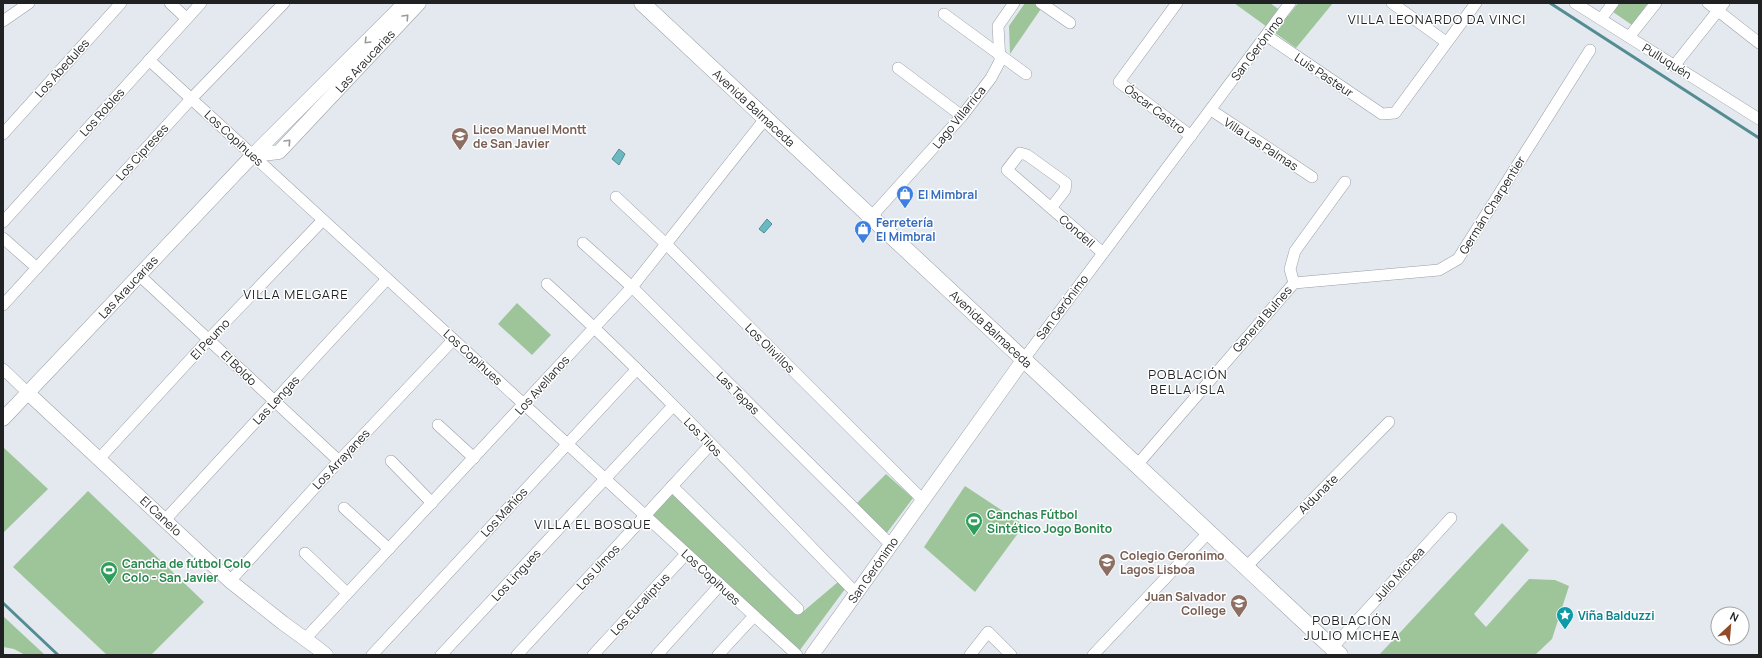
<svg xmlns="http://www.w3.org/2000/svg" width="1762" height="658" viewBox="0 0 1762 658" font-family="Manrope,sans-serif">
<rect width="100%" height="100%" fill="#e4e9f0"/>
<g fill="#9ec59a">
<path d="M1025,3H1045L1010,54L1009,26Z"/>
<path d="M1234,3H1270L1288,16L1298,3H1333L1296,48Z"/>
<path d="M1620,3H1648L1632,25L1613,12Z"/>
<path d="M517,303L551,335L532,355L498,324Z"/>
<path d="M3,447L48,489L3,533Z"/>
<path d="M886,474L913,498L886,534L857,503Z"/>
<path d="M668,486L799,615L838,582L845,589L800,650L643,510Z"/>
<path d="M965,486L1024,525L975,592L924,547Z"/>
<path d="M88,491L204,602L151,655H107L13,567Z"/>
<path d="M1502,523L1529,550L1474,614L1486,627L1529,579L1555,580L1569,586L1552,639L1535,655H1379Z"/>
<path d="M3,616L45,655H25L14,649L3,647Z"/>
</g>
<g fill="#69bac1" stroke="#538c92">
<path d="M619,149L625,154L619,165L612,159Z"/>
<path d="M767,219L772,224L764,233L759,229Z"/>
</g>
<g fill="none" stroke-linecap="round" stroke-linejoin="round">
<g stroke="#538c92" stroke-width="3">
<path d="M1550,3L1759,138"/>
<path d="M3,603L58,655"/>
</g>
<defs>
<g id="minor">
<path d="M170,3L186,18"/>
<path d="M1041,3L1070,23"/>
<path d="M1177,3L1119,82L1191,136"/>
<path d="M1392,3L1446,42"/>
<path d="M1575,3L1759,119"/>
<path d="M1708,3L1759,43"/>
<path d="M944,14L1026,74"/>
<path d="M1601,19L1613,3"/>
<path d="M3,21L29,3"/>
<path d="M1267,36L1382,114L1395,113L1476,3"/>
<path d="M1629,37L1656,3"/>
<path d="M149,60L797,655"/>
<path d="M1674,66L1724,3"/>
<path d="M898,68L962,116"/>
<path d="M1211,110L1312,177"/>
<path d="M3,134L121,3"/>
<path d="M616,197L667,245L923,500"/>
<path d="M1051,208L1065,190L1066,183L1027,155L1020,153L1007,170L1103,253"/>
<path d="M871,217L962,116L991,78L1000,61L998,26L1014,3"/>
<path d="M3,222L201,3"/>
<path d="M3,238L37,268"/>
<path d="M583,243L632,287L891,545"/>
<path d="M139,275L339,461"/>
<path d="M1294,283L1439,270L1458,259L1590,50"/>
<path d="M1294,283L1290,269L1295,251L1345,182"/>
<path d="M547,284C655,382 754,489 856,593"/>
<path d="M3,305L191,99L284,3"/>
<path d="M1024,359L1290,3"/>
<path d="M3,369L28,393"/>
<path d="M438,425L474,458"/>
<path d="M99,459L209,339L323,220"/>
<path d="M391,461L432,503"/>
<path d="M1137,465L1294,283"/>
<path d="M672,486L798,609"/>
<path d="M344,508L389,549"/>
<path d="M165,520L387,279"/>
<path d="M305,553L347,593"/>
<path d="M1246,567L1389,422"/>
<path d="M230,581L339,461L453,340"/>
<path d="M305,639L632,287L765,119"/>
<path d="M1332,648L1451,518"/>
<path d="M372,655L637,369"/>
<path d="M441,655L673,406"/>
<path d="M517,655L710,445"/>
<path d="M593,655L686,554"/>
<path d="M657,655L720,585"/>
<path d="M718,655L754,616"/>
<path d="M970,655L988,632L1011,655"/>
<path d="M1093,655L1209,532"/>
</g>
<g id="tertiary">
<path d="M253,155L279,152L419,3"/>
<path d="M28,393L230,581L283,623L316,647L326,655"/>
<path d="M3,419L253,155L405,3"/>
<path d="M812,655L1024,359"/>
</g>
<path id="secondary" d="M642,3L1340,655"/>
</defs>
<use href="#minor" stroke="#9a9ea5" stroke-width="12"/>
<use href="#tertiary" stroke="#9a9ea5" stroke-width="15"/>
<use href="#secondary" stroke="#9a9ea5" stroke-width="17"/>
<use href="#minor" stroke="#fff" stroke-width="11"/>
<use href="#tertiary" stroke="#fff" stroke-width="14"/>
<use href="#secondary" stroke="#fff" stroke-width="16"/>
</g>
<defs><path id="oneway-chevron" d="M-2-3.5L2.5 0L-2 3.5" fill="none" stroke-width="1.6" stroke-linecap="round" stroke-linejoin="round"/></defs>
<g stroke="#9a9b9c">
<use href="#oneway-chevron" transform="translate(406 17) rotate(-47)"/>
<use href="#oneway-chevron" transform="translate(367 41) rotate(135)"/>
<use href="#oneway-chevron" transform="translate(288 142) rotate(-47)"/>
</g>
<defs>
<symbol id="school-pin" viewBox="-11 -11 22 30"><path d="M0 17L-7.5 6A9.5 9.5 0 1 1 7.5 6Z" fill="#8d6e63" stroke="#fff"/><path d="M0-5L7-2L0 1L-7-2ZM-4 1L0 2.5L4 1V4Q0 6-4 4Z" fill="#fff"/></symbol>
<symbol id="shop-pin" viewBox="-11 -11 22 30"><path d="M0 17L-7.5 6A9.5 9.5 0 1 1 7.5 6Z" fill="#3f7fe0" stroke="#fff"/><path d="M-5-2.5h2.3a2.7 3.5 0 0 1 5.4 0H5L5.5 6h-11ZM-1.5-2.5h3a1.5 2.3 0 0 0-3 0Z" fill="#fff"/></symbol>
<symbol id="stadium-pin" viewBox="-11 -11 22 30"><path d="M0 17L-7.5 6A9.5 9.5 0 1 1 7.5 6Z" fill="#2e9e5b" stroke="#fff"/><path d="M0-5a6.5 5 0 1 0 0 10a6.5 5 0 1 0 0-10ZM-3.5-1.8h7v3.6h-7Z" fill="#fff"/></symbol>
<symbol id="sight-pin" viewBox="-11 -11 22 30"><path d="M0 17L-7.5 6A9.5 9.5 0 1 1 7.5 6Z" fill="#0f9aa8" stroke="#fff"/><path d="M0-6L1.8-2.2L6-1.7L2.9 1.2L3.7 5.4L0 3.3L-3.7 5.4L-2.9 1.2L-6-1.7L-1.8-2.2Z" fill="#fff"/></symbol>
</defs>
<g fill-rule="evenodd">
<use href="#school-pin" x="450" y="126" width="20" height="27"/>
<use href="#shop-pin" x="895" y="184" width="20" height="27"/>
<use href="#shop-pin" x="853" y="219" width="20" height="27"/>
<use href="#stadium-pin" x="964" y="511" width="20" height="27"/>
<use href="#school-pin" x="1097" y="552" width="20" height="27"/>
<use href="#stadium-pin" x="99" y="560" width="20" height="27"/>
<use href="#school-pin" x="1229" y="593" width="20" height="27"/>
<use href="#sight-pin" x="1555" y="605" width="20" height="27"/>
</g>
<g text-anchor="middle" dominant-baseline="central" stroke-width="3" stroke-linejoin="round" paint-order="stroke">
<g font-size="12" fill="#1f2123" stroke="#fff">
<text transform="translate(1257 48) rotate(-53)">San Gerónimo</text>
<text transform="translate(365 61) rotate(-47)">Las Araucarias</text>
<text transform="translate(1667 61) rotate(32)">Pulluquén</text>
<text transform="translate(62 68) rotate(-48)">Los Abedules</text>
<text transform="translate(1324 75) rotate(34)">Luis Pasteur</text>
<text transform="translate(754 108) rotate(43)">Avenida Balmaceda</text>
<text transform="translate(1155 109) rotate(37)">Óscar Castro</text>
<text transform="translate(102 112) rotate(-48)">Los Robles</text>
<text transform="translate(959 117) rotate(-51)">Lago Villarrica</text>
<text transform="translate(234 138) rotate(43)">Los Copihues</text>
<text transform="translate(1261 144) rotate(33)">Villa Las Palmas</text>
<text transform="translate(142 152) rotate(-48)">Los Cipreses</text>
<text transform="translate(1492 205) rotate(-58)">Germán Charpentier</text>
<text transform="translate(1077 231) rotate(41)">Condell</text>
<text transform="translate(128 287) rotate(-47)">Las Araucarias</text>
<text transform="translate(1062 307) rotate(-53)">San Gerónimo</text>
<text transform="translate(1262 319) rotate(-49)">General Bulnes</text>
<text transform="translate(991 329) rotate(43)">Avenida Balmaceda</text>
<text transform="translate(210 339) rotate(-47)">El Peumo</text>
<text transform="translate(770 348) rotate(45)">Los Olivillos</text>
<text transform="translate(473 357) rotate(43)">Los Copihues</text>
<text transform="translate(239 368) rotate(44)">El Boldo</text>
<text transform="translate(542 385) rotate(-48)">Los Avellanos</text>
<text transform="translate(738 393) rotate(45)">Las Tepas</text>
<text transform="translate(276 400) rotate(-47)">Las Lengas</text>
<text transform="translate(703 437) rotate(46)">Los Tilos</text>
<text transform="translate(341 459) rotate(-47)">Los Arrayanes</text>
<text transform="translate(1318 494) rotate(-45)">Aldunate</text>
<text transform="translate(504 512) rotate(-47)">Los Mañíos</text>
<text transform="translate(161 516) rotate(43)">El Canelo</text>
<text transform="translate(598 567) rotate(-47)">Los Ulmos</text>
<text transform="translate(873 570) rotate(-55)">San Gerónimo</text>
<text transform="translate(1399 574) rotate(-48)">Julio Michea</text>
<text transform="translate(516 575) rotate(-47)">Los Lingues</text>
<text transform="translate(711 577) rotate(43)">Los Copihues</text>
<text transform="translate(640 604) rotate(-47)">Los Eucaliptus</text>
</g>
<g font-size="12" font-weight="bold" fill="#785e54" stroke="#fff" text-anchor="start">
<text x="473" y="129">Liceo Manuel Montt<tspan x="473" dy="14">de San Javier</tspan></text>
<text x="1120" y="555">Colegio Geronimo<tspan x="1120" dy="14">Lagos Lisboa</tspan></text>
<text x="1226" y="596" text-anchor="end">Juan Salvador<tspan x="1226" dy="14">College</tspan></text>
</g>
<g font-size="12" font-weight="bold" fill="#366cbe" stroke="#fff" text-anchor="start">
<text x="918" y="194">El Mimbral</text>
<text x="876" y="222">Ferretería<tspan x="876" dy="14">El Mimbral</tspan></text>
</g>
<g font-size="12" font-weight="bold" fill="#27864d" stroke="#fff" text-anchor="start">
<text x="987" y="514">Canchas Fútbol<tspan x="987" dy="14">Sintético Jogo Bonito</tspan></text>
<text x="122" y="563">Cancha de fútbol Colo<tspan x="122" dy="14">Colo - San Javier</tspan></text>
</g>
<g font-size="12" font-weight="bold" fill="#0d838f" stroke="#fff" text-anchor="start">
<text x="1578" y="615">Viña Balduzzi</text>
</g>
<g font-size="13" letter-spacing="1" fill="#1f2123" stroke="#fff">
<text x="1437" y="19">VILLA LEONARDO DA VINCI</text>
<text x="296" y="294">VILLA MELGARE</text>
<text x="1188" y="374">POBLACIÓN<tspan x="1188" dy="15">BELLA ISLA</tspan></text>
<text x="593" y="524">VILLA EL BOSQUE</text>
<text x="1352" y="620">POBLACIÓN<tspan x="1352" dy="15">JULIO MICHEA</tspan></text>
</g>
</g>
<rect width="1762" height="658" fill="none" stroke="#1f2123" stroke-width="8"/>
<g transform="translate(1730 626) rotate(26)"><circle r="19" fill="#ffffff" stroke="#a5a6a7"/>
<path d="M0-3L7 15L0 10L-7 15Z" fill="#924a27"/>
<text y="-6" font-size="11" font-weight="bold" text-anchor="middle" fill="#1f2123">N</text>
</g>
</svg>
